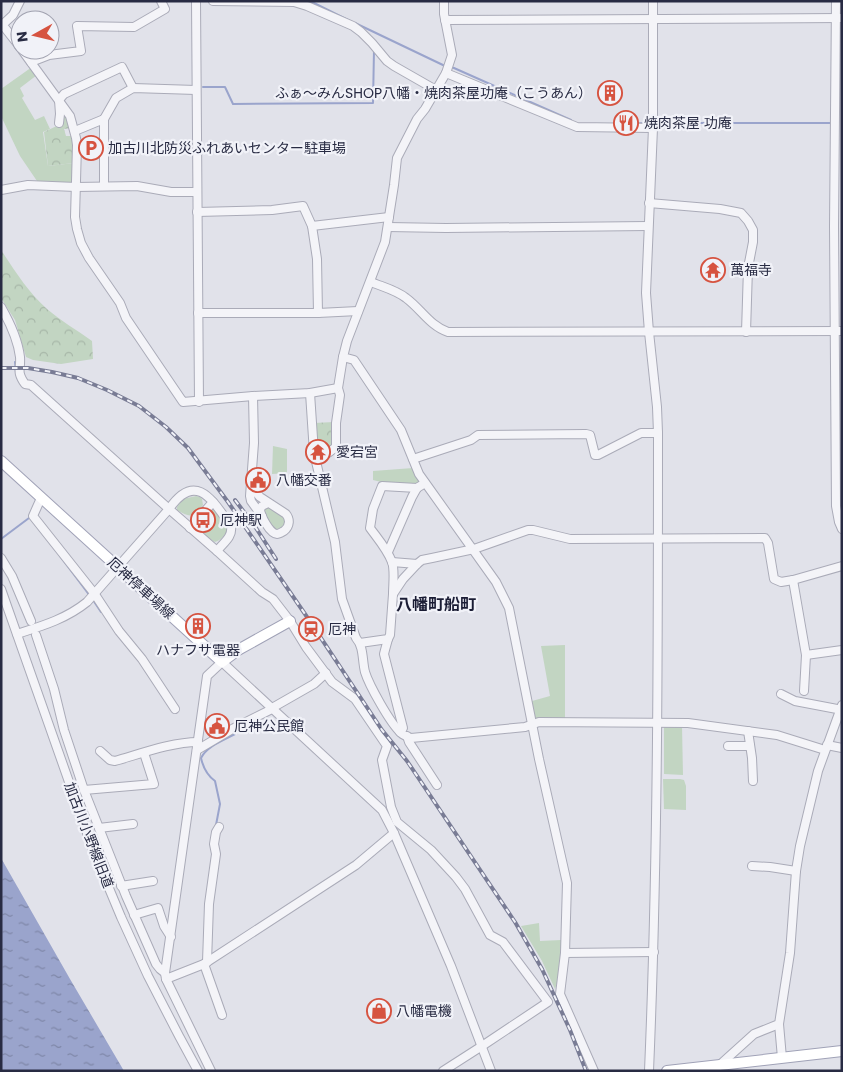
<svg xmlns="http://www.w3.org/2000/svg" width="843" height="1072" viewBox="0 0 843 1072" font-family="Poppins,'Noto Sans JP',sans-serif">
<defs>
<pattern id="forest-crowns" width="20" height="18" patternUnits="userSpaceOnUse" patternTransform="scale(1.25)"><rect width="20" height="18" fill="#c2d5c2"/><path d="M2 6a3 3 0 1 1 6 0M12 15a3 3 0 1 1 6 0" fill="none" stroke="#a7b7a8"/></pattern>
<pattern id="water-ripples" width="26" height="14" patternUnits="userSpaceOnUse" patternTransform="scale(1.25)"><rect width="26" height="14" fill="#9aa4cc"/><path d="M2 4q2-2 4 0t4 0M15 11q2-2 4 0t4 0" fill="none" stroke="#7e86a7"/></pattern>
</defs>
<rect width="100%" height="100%" fill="#e1e2ea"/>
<g fill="#c2d5c2">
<path d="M32,67L37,75L20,88L24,96L22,98L35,120L44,116L50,129L43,132L48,166L74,163V183L37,181L20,156L1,116V89Z"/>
<path d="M273,446L287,449V473L272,474Z"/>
<path d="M413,468L419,482L418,485L389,484L373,480V471Z"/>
<path d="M196,496L200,497L202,499L203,505C194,518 190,518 177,510V507L183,499Z"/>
<path d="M269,507L283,516L285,523C283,528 277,531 272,528L262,510Z"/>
<path d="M212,510H214L227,529C227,534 220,541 215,542C208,538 200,533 199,525Z"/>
<path d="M565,645V719L535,718L532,701L550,696L541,646Z"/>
<path d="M664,725L682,726L683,775L664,774Z"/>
<path d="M663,779H680L684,780L686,786V810L664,809Z"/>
<path d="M539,923L540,941L561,940L560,974L555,989L542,961L521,926Z"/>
</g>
<g fill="url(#forest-crowns)">
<path d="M65,111L71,128L64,129L66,136H73L74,163L48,166L44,132L61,124Z"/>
<path d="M1,250C15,271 28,292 47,309C61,321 77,330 92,341L93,359L61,364L33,360L26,357L15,320L1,298Z"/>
<path d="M334,422V446L321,454L320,450H316L314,423Z"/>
</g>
<path fill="url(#water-ripples)" d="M1,858L70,979L124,1071H1Z"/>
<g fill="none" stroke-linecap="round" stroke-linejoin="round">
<g stroke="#9aa4cc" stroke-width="2">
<path d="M310,1L350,21"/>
<path d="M355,23L445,66"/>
<path d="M450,67L454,68L571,120"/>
<path d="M203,87H225L233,104L373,103L374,50"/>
<path d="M655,123H833"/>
<path d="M610,124L650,123"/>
<path d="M15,362L16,373"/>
<path d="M1,539L29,518H31"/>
<path d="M60,556L90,596"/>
<path d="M93,600L101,612"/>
<path d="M216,825L220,804L215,781C208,776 203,767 201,758C207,746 224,740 235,734"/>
</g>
<defs>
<g id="minor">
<path d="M196,1L199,402"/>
<path d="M213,1L294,2L307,6L353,26L361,32L372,43L387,61L394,66L436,90"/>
<path d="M444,1V14L452,55L446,73L425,109L417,119L397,158L394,185L385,242L347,341L343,357L354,360L401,430L419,474L496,582L509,608L539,759L567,883L565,953L560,994L594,1071"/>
<path d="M836,1L834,226L836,506L839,522L842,529"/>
<path d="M445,20L842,18"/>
<path d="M1,26L13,15L20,1"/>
<path d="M1,26L5,28L20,47"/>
<path d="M22,50L70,116L76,138L77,145L75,217L77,229L81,243L89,258L120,303L126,318L183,402L253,396L310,393L338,388"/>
<path d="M31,62L49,55L81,51L77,26L134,27L165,9L161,1"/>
<path d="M446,73L577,127L653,128"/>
<path d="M59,123L60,114L59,100L64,94L122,67L133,88"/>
<path d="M75,131L104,119"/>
<path d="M104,186V119L116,98L133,88L196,90"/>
<path d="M1,190L28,185L76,187L137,186L171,192H197"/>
<path d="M649,203L720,209L741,213L748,221L753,230V242L748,268L746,332"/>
<path d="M197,212L272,210L303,206L312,226L389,217"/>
<path d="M312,226L317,259L318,313"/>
<path d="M388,227L446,228L648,226"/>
<path d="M371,282C383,287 396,290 406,298C421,309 430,326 448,332L842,331"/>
<path d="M1,307C9,321 18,340 20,357C21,370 16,371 25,384L31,385L169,509L217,551L262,592L273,599L290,621L306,647L332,682L355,699L387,746L382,760L391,807L397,822L431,850L456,877L465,889L490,935L503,942L548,1002L482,1046L443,1071"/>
<path d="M198,313H318L358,311"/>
<path d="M310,393L314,453L335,542L342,599L356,638C364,647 362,660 365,672C369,685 390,723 401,733C403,735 408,737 411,738L525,727L539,722L688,723L777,735L825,750"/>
<path d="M253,396L254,443L250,496L251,501L262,516"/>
<path d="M314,456L328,453L336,447V423L340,395L338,388L343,357"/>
<path d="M413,459L471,440L478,435L586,434L590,435L595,455H598L641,433H658"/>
<path d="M251,487L260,497L286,514C290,519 290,526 284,531C282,532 279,534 277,534C270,534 260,515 260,509L262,506L268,503"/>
<path d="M41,498L33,516L94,593L119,631L142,659L175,709"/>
<path d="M190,528L213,502"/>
<path d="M388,552L412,497L417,488"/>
<path d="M1,558L12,576L31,621"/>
<path d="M392,562L417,564"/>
<path d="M793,580L806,655L804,691"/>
<path d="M1,589L93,850L121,917L148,976L179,1036L198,1071"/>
<path d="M393,594C393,585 395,570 392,562C387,549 378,539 370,528L373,509L382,486L417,488L425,483"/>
<path d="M17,634C42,626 66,619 87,602L169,509C196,470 213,501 231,526C233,537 223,543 217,551"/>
<path d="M36,635L54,689L64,730L84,790L126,896L156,964L160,969L165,973L166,979L211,1071"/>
<path d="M388,639L385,650L384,654L403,728L400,732"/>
<path d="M360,643L388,639L390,635L393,594L403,579L417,564L422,560L432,558L474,549L528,530H533L570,539L765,538L768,543L774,579L781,582L793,580L842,566"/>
<path d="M806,655L842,650"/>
<path d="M781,694L795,701L837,709L840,711"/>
<path d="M272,708L314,684L326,673"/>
<path d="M748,731L752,758L753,781"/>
<path d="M407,736L409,742L437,785"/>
<path d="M827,745L842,748"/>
<path d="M728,746H750"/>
<path d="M197,750L234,728L272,709"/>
<path d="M100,751L110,760L115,761C140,754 172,742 198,742"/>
<path d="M84,790L154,784L144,753"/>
<path d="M99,828L133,824"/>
<path d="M752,866L770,867L796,871"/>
<path d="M121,886L153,881"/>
<path d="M134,915L158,908L164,926L171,937"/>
<path d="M565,953L654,952"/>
<path d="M207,962L209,904L216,854L214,844L216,832L219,827"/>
<path d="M204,964L222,1015"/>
<path d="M165,973L207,676L222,662L382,810L394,833L451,966L491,1071"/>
<path d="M166,979L204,964L356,865L394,833"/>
<path d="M779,1024L782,1058"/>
<path d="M649,1071C658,858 658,645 658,433L657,407L649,332L646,293L653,128V1"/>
<path d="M713,1071L754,1034L779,1024L790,953L796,871L800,846L818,771L842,705"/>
</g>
<g id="major">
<path d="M1,461L222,662L238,650L290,621"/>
<path d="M667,1071L842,1051"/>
</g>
</defs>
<use href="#minor" stroke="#aaabb8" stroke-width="10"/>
<use href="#major" stroke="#a0a2b7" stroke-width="12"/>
<use href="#minor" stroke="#f4f4f8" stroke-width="8"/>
<use href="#major" stroke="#fff" stroke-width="10"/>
<defs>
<g id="rail">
<path d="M1,368H28L52,372L78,378L107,390L139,406L166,427L188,448L228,502L305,614L382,730L407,761L515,922L542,969L570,1030L586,1071"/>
<path d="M235,500L256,528L276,559"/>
</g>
</defs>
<use href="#rail" stroke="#797c95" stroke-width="4"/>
<use href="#rail" stroke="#f1f2f8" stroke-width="2" stroke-dasharray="5.5" stroke-linecap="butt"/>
</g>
<defs>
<symbol id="building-ring" viewBox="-11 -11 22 22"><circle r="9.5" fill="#f1f2f8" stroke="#d65340" stroke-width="1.5"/><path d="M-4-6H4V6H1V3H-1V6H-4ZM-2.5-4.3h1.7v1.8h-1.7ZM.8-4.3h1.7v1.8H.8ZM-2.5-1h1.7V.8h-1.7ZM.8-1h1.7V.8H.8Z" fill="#d65340"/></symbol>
<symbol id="restaurant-ring" viewBox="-11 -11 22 22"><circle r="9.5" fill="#f1f2f8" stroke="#d65340" stroke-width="1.5"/><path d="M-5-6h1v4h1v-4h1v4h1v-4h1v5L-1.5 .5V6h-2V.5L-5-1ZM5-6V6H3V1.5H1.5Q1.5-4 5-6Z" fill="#d65340"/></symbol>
<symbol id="parking-ring" viewBox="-11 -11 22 22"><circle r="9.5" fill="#f1f2f8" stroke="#d65340" stroke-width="1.5"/><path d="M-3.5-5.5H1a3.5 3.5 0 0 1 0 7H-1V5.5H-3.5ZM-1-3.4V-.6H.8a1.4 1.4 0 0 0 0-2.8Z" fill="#d65340"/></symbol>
<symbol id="temple-ring" viewBox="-11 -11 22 22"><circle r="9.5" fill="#f1f2f8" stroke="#d65340" stroke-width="1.5"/><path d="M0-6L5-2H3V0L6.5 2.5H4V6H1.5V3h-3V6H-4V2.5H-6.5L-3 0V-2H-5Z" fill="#d65340"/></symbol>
<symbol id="civic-ring" viewBox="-11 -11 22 22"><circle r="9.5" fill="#f1f2f8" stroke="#d65340" stroke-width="1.5"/><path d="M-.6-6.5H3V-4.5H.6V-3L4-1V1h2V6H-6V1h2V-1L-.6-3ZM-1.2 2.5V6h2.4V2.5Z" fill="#d65340"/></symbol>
<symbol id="bus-ring" viewBox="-11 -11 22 22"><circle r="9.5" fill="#f1f2f8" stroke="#d65340" stroke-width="1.5"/><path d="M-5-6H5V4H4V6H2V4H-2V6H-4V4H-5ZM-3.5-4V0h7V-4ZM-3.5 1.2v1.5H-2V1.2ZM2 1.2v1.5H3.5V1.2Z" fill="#d65340"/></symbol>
<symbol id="station-ring" viewBox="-11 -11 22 22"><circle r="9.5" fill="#f1f2f8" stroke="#d65340" stroke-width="1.5"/><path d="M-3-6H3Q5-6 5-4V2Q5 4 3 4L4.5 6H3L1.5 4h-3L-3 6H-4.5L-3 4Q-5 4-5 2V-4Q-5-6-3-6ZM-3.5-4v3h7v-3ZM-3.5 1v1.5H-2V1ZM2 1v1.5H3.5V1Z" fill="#d65340"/></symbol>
<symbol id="shop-ring" viewBox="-11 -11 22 22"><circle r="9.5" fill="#f1f2f8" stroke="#d65340" stroke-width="1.5"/><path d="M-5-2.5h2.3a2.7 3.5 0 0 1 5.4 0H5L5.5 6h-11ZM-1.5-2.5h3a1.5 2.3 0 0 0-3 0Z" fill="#d65340"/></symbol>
</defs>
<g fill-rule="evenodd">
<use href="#building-ring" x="596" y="79" width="28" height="28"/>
<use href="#restaurant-ring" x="612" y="109" width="28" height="28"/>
<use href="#parking-ring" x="77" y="134" width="28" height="28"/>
<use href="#temple-ring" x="699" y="256" width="28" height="28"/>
<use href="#temple-ring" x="304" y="438" width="28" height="28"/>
<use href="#civic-ring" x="244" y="466" width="28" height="28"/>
<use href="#bus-ring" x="189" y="506" width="28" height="28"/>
<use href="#building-ring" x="184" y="612" width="28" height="28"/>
<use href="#station-ring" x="297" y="615" width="28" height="28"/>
<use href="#civic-ring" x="203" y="712" width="28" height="28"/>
<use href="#shop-ring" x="365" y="997" width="28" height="28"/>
</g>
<g text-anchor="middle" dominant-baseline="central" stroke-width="4.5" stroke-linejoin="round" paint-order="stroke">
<g font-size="14" fill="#282b43" stroke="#f1f2f8" text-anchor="start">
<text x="592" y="93" text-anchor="end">ふぁ～みんSHOP八幡・焼肉茶屋功庵（こうあん）</text>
<text x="644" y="123">焼肉茶屋 功庵</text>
<text x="108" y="148">加古川北防災ふれあいセンター駐車場</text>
<text x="730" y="270">萬福寺</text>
<text x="336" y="452">愛宕宮</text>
<text x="276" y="480">八幡交番</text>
<text x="220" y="520">厄神駅</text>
<text x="328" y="629">厄神</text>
<text x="198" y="650" text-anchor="middle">ハナフサ電器</text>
<text x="234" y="726">厄神公民館</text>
<text x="396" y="1011">八幡電機</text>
</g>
<g font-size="14" fill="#282b43" stroke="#f1f2f8">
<text transform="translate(141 588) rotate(42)">厄神停車場線</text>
<text transform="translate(89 835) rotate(69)">加古川小野線旧道</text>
</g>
<g font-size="16" font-weight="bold" fill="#1a1c34" stroke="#f1f2f8">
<text x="436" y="604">八幡町船町</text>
</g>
</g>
<rect width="843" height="1072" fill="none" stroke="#282b43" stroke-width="5"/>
<g transform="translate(35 35) rotate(262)"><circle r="24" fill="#f1f2f8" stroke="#a1a2b0"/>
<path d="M0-4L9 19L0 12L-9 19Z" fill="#d65340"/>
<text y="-8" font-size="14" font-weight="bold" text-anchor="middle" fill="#282b43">N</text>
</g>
</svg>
